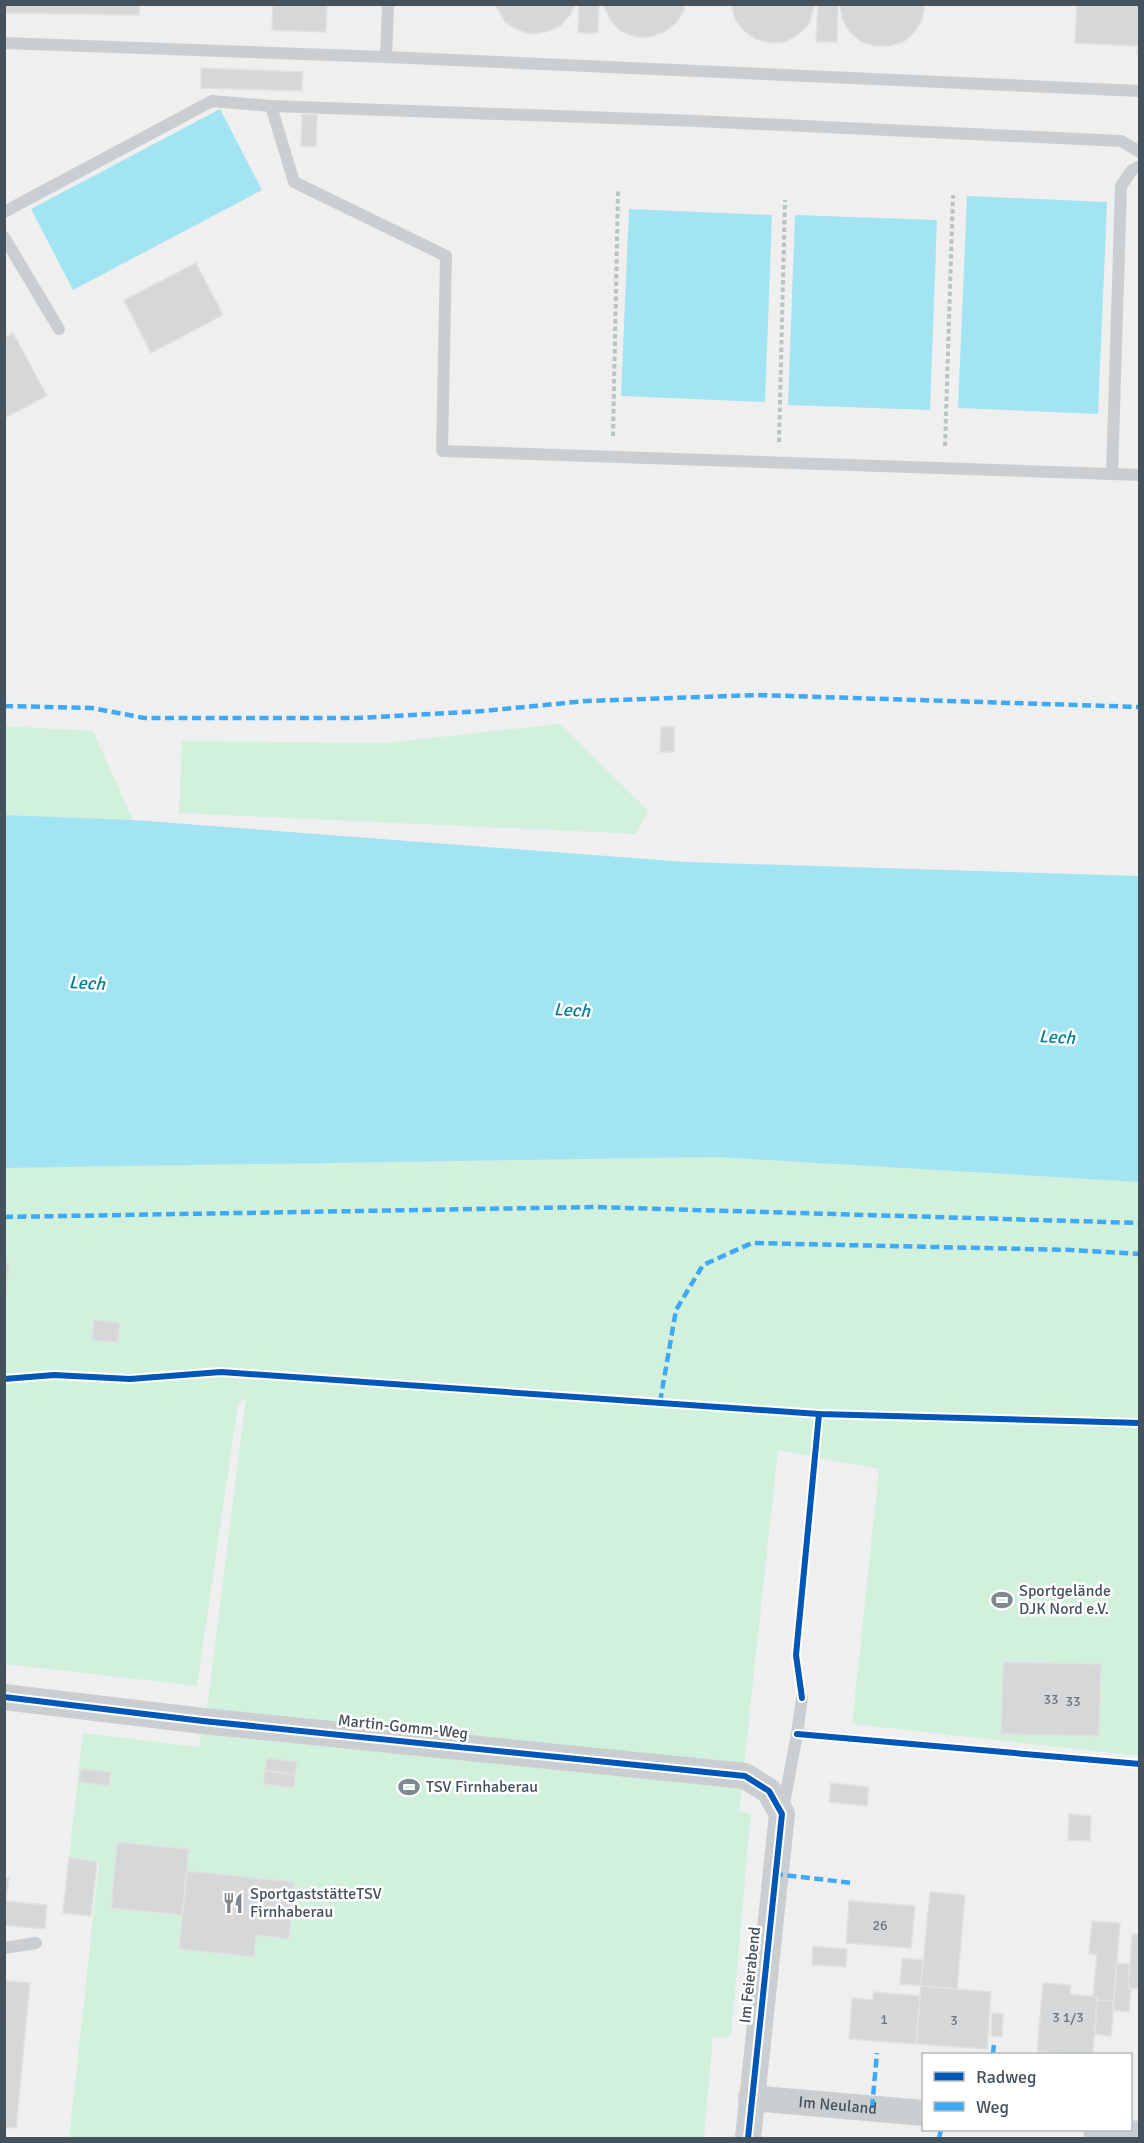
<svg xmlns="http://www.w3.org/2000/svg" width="1144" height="2143" viewBox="0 0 1144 2143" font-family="Signika,sans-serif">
<rect width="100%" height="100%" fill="#f0efef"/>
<g fill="#d1f1dc">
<path d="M559,724L648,810L636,834L179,813L182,741L385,743Z"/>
<path d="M4,726L93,731L133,820L5,815Z"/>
<path d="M715,1157L1139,1182V1756L852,1724L879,1469L778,1450L739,1812L751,1813L731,2036L713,2038L704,2138H69L99,1863L69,1858L83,1733L199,1747L208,1701L246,1398L238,1405L197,1686L5,1664L4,1168Z"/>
</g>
<g fill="#a2e4f2">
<path d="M220,109L262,190L73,290L31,209Z"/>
<path d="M967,196L1107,202L1098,414L958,408Z"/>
<path d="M629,209L772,215L765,402L621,396Z"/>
<path d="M795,215L937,220L930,410L788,405Z"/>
<path d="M5,815L133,820L686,862L1139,876V1182L715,1157L5,1168Z"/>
</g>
<g fill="#d6d7d9" stroke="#e1e1e2" stroke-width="1.5">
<path d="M4,4H139V15L4,13Z"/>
<path d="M273,4H327L326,32L272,30Z"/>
<path d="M495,4H575L570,15L560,26L546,32L532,34L518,30L505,22Z"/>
<path d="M579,4H599L598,33H578Z"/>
<path d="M603,4H685L684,11L676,23L664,32L650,37H635L621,31L611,21Z"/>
<path d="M815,4L809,24L798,35L785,42L771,43L756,39L744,31L735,19L731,5Z"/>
<path d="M818,4H838L837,42H816Z"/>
<path d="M840,4H925V5L922,20L914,33L903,42L889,46H874L860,41L849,31L842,18Z"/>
<path d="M1077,4H1140V53H1137L1138,46L1075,43Z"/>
<path d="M201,68L303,72L302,91L201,88Z"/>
<path d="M302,115H317L316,147L301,146Z"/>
<path d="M196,263L223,315L151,353L124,300Z"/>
<path d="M13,333L47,396L4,418V338Z"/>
<path d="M661,727H674V752H660Z"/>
<path d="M4,1263H9L6,1295L4,1294Z"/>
<path d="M94,1320L120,1323L118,1343L92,1340Z"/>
<path d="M1003,1662L1101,1664L1099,1736L1001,1734Z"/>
<path d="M267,1758L297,1762L295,1775L265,1771Z"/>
<path d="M81,1769L111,1772L109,1786L79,1782Z"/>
<path d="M265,1771L295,1775L294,1788L263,1784Z"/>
<path d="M831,1783L869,1787L867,1806L829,1802Z"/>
<path d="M1069,1814L1091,1816L1090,1841L1068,1840Z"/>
<path d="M117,1842L189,1849L182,1915L111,1908Z"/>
<path d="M69,1858L97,1862L91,1916L63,1913Z"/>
<path d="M187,1871L294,1882L289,1939L256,1935L254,1957L179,1949Z"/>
<path d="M4,1878H9L6,1901H4Z"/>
<path d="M930,1892L965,1895L957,1989L921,1986Z"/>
<path d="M4,1901L47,1905L45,1929L4,1925Z"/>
<path d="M849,1901L915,1906L911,1948L846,1943Z"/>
<path d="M1092,1921L1120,1923L1114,2001L1097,2000V1997H1093L1097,1955L1089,1954Z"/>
<path d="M1132,1934L1140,1935V1989L1128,1988Z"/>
<path d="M813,1946L847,1949L846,1967L812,1965Z"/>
<path d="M902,1958L923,1960L921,1986L900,1984Z"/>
<path d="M1117,1963L1129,1964L1128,1988L1131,1989L1129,2012L1113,2010Z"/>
<path d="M6,1981L30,1983L16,2128L4,2127Z"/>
<path d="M1043,1983L1071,1985L1070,1994L1097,1997L1093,2054H1066L1037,2051Z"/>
<path d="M921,1986L991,1992L987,2049L916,2044Z"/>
<path d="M873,1992L920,1996L916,2044L849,2039L852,1998L873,2000Z"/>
<path d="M1097,2000L1114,2001L1111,2036L1095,2034Z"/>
<path d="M992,2013L1003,2014L1002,2037L991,2036Z"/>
</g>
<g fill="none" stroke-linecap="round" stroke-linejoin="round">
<g stroke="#b7c4c0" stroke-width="4" stroke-dasharray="4.5 3" stroke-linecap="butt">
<path d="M613,436L618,191"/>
<path d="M779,442L785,200"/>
<path d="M945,446L953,195"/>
</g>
<g stroke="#cbced0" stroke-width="12">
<path d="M4,43L386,57L1140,91"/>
<path d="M386,57L388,4"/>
<path d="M271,106L294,182L446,256L442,451L1140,475"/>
<path d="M4,212L212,101L271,106L697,121L1121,141L1140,152"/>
<path d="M4,237L59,329"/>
<path d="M1112,474L1121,186L1132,170L1140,166"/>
<path d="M783,1809L797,1734L802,1698"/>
<path d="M4,1948L36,1943"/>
</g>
<g stroke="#cbced0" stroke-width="26">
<path d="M4,1697L203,1721L745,1776L769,1791L782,1814L748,2138"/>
<path id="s1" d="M751,2098L924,2113"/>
<path d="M1096,2130L1140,2134"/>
</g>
<g stroke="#3fa9f5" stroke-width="4.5" stroke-dasharray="9 4.5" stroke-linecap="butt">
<path d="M4,706L92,708L144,718H357L483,711L586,701L758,695L1140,707"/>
<path d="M4,1217L594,1207L1140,1223"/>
<path d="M660,1402L676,1310L703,1265L752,1243L1072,1250L1140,1254"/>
<path d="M774,1874L853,1883"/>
<path d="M993,2054L994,2044"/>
<path d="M872,2108L877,2053"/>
<path d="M939,2138L941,2130"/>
</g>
<defs>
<g id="cycleway">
<path d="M4,1379L54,1375L130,1379L221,1372L819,1414L1140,1423"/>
<path d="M4,1697L203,1721L745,1776L769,1791L782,1814L748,2138"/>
<path d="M802,1698L796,1655L819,1414"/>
<path d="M797,1734L1140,1764"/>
</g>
</defs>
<use href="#cycleway" stroke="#fff" stroke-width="10"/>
<use href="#cycleway" stroke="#0057b8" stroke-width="6"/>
</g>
<defs>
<symbol id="stadium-bare" viewBox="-9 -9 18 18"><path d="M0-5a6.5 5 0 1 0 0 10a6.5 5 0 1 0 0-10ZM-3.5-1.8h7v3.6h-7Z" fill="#808990" stroke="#fff" stroke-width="2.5" paint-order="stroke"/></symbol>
<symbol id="restaurant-bare" viewBox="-9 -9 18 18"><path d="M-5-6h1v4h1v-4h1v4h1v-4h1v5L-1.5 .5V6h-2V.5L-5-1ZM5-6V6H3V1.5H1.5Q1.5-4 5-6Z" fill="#808990" stroke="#fff" stroke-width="2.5" paint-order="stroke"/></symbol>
</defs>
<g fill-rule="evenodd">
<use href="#stadium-bare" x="987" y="1585" width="30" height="30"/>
<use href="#stadium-bare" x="394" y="1772" width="30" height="30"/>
<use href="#restaurant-bare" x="218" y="1888" width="30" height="30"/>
</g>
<g text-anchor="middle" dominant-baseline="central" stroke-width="5" stroke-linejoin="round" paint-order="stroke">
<g font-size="14" fill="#6a757d">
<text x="1051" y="1699">33</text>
<text x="1073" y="1701">33</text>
<text x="880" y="1925">26</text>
<text x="1068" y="2017">3 1/3</text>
<text x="884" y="2019">1</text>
<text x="954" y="2020">3</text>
</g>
<g font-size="16" fill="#44525d" stroke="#fff" text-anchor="start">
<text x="1019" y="1591">Sportgelände<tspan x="1019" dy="18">DJK Nord e.V.</tspan></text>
<text x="426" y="1787">TSV Firnhaberau</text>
<text x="250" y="1894">SportgaststätteTSV<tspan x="250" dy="18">Firnhaberau</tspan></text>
</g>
<g font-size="16" fill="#44525d" stroke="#fff">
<text transform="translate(403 1727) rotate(6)">Martin-Gomm-Weg</text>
<text transform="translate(750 1975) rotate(-84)">Im Feierabend</text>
<text stroke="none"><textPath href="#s1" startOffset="87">Im Neuland</textPath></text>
</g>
<g font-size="18" font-style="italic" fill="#03809c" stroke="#fff">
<text transform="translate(87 983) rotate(3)">Lech</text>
<text transform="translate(572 1010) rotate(3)">Lech</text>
<text transform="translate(1057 1037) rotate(3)">Lech</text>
</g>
</g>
<rect width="1144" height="2143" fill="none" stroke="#44525d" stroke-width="12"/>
<rect x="922" y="2053" width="210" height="78" fill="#ffffff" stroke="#b4babe" stroke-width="1.5"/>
<rect x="934" y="2072" width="30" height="9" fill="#0057b8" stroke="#b4babe" stroke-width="1.5"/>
<text x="976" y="2083" font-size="18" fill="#44525d">Radweg</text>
<rect x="934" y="2102" width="30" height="9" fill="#3fa9f5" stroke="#b4babe" stroke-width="1.5"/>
<text x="976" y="2113" font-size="18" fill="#44525d">Weg</text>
</svg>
